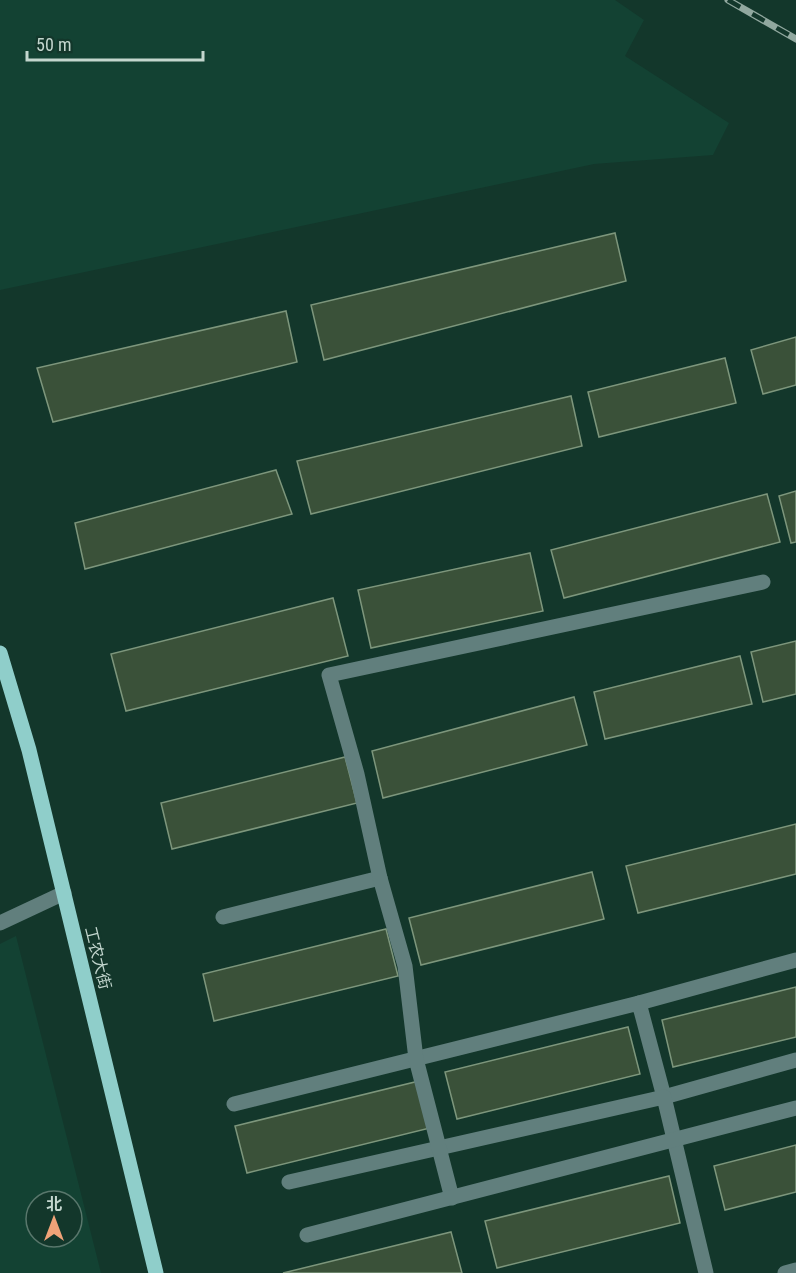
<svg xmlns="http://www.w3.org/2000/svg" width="796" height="1273" viewBox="0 0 796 1273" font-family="'Roboto Condensed','Noto Sans SC',sans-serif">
<rect width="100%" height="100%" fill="#13372b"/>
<g fill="#134233" fill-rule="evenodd">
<path d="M0,0H615L644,20L625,56L729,123L713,155L594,164L0,290Z"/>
<path d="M16,936L101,1273H0V944ZM36,1201H72V1237H36Z"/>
</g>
<g fill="#3a5139" stroke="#7d967c" stroke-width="1.5">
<path d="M615,233L626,281L324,360L311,305Z"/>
<path d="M286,311L297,362L53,422L37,368Z"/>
<path d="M796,337V385L763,394L751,350Z"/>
<path d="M725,358L736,403L599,437L588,392Z"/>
<path d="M571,396L582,446L311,514L297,461Z"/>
<path d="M276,470L292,514L85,569L75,523Z"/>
<path d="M796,491V542L791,543L779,496Z"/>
<path d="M767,494L780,542L564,598L551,550Z"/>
<path d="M530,553L543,611L371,648L358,590Z"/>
<path d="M333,598L348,656L126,711L111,654Z"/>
<path d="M796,641V694L763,702L751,652Z"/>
<path d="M740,656L752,704L605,739L594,692Z"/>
<path d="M574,697L587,745L383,798L372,751Z"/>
<path d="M345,757L357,803L172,849L161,803Z"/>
<path d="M796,824V874L638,913L626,866Z"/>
<path d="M592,872L604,919L421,965L409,918Z"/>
<path d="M386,929L398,976L214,1021L203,974Z"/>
<path d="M796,987V1037L673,1067L662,1020Z"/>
<path d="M628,1027L640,1074L457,1119L445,1072Z"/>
<path d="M419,1081L430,1128L247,1173L235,1126Z"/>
<path d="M796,1145V1192L725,1210L714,1166Z"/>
<path d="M669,1176L680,1223L497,1268L485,1221Z"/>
<path d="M451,1232L462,1273H283Z"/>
</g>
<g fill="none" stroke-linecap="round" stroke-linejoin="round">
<g stroke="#617f7d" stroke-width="15">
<path d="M223,917L380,878"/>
<path d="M0,923L64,893"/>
<path d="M639,1003L796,960"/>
<path d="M234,1104L639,1003L664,1097L796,1060"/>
<path d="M289,1182L664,1097L706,1273"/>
<path d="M452,1198L416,1059L405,966L380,878L357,774L329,675L763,582"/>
<path d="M307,1235L796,1108"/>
<path d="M785,1273L796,1270"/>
</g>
<path stroke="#8fceca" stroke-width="15" d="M0,653L29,750L156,1273"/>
<defs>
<path id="rail" d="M728,0L796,39"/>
</defs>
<use href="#rail" stroke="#91a89f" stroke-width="7"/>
<use href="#rail" stroke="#13372b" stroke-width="4.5" stroke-dasharray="14" stroke-linecap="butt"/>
</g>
<g text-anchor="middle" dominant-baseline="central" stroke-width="4.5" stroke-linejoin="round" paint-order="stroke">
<g font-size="16" fill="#c3d6ce" stroke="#13372b">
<text transform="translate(98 958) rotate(76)">工农大街</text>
</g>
</g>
<g transform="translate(54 1219)"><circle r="28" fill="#13372b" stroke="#59776c" stroke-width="1.5"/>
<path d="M0-4.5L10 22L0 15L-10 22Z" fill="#efa378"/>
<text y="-9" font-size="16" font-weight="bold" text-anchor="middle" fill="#c3d6ce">北</text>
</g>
<path d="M27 51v9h176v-9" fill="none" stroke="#c3d6ce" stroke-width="3"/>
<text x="36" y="51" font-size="18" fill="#c3d6ce" stroke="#13372b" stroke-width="4.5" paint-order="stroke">50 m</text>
</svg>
